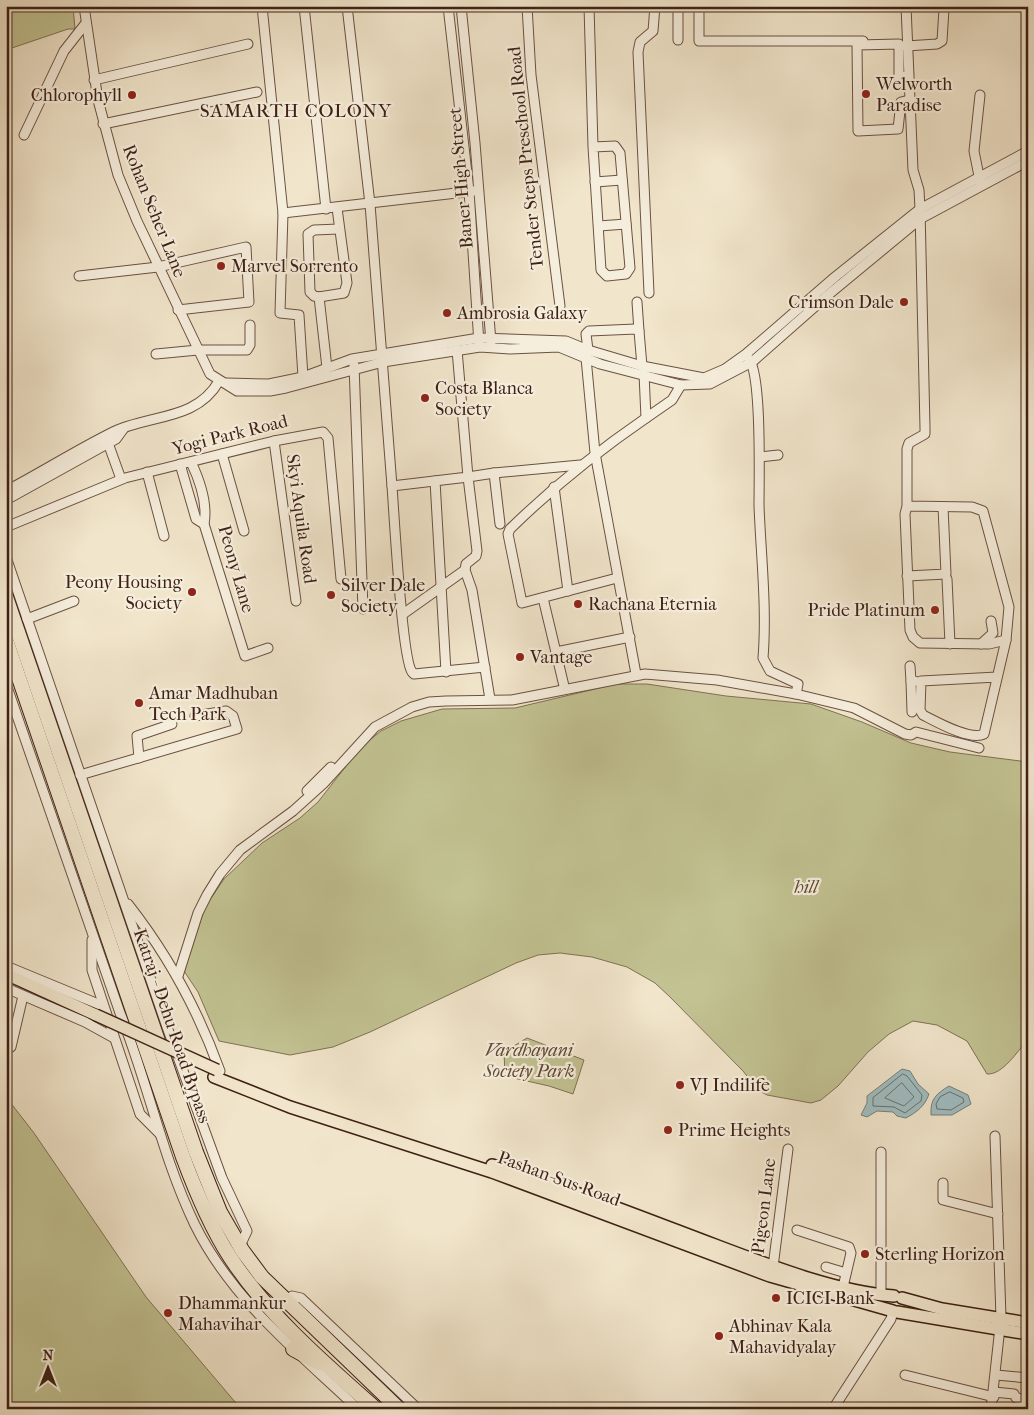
<svg xmlns="http://www.w3.org/2000/svg" width="1034" height="1415" viewBox="0 0 1034 1415" font-family="'IM FELL French Canon',serif">
<rect width="100%" height="100%" fill="#f1e5cb"/>
<filter id="stains"><feTurbulence type="fractalNoise" baseFrequency=".004" numOctaves="4"/><feColorMatrix values="0 0 0 0 .2 0 0 0 0 .09 0 0 0 0 .02 0 0 0 .5 -.17"/></filter>
<radialGradient id="worn" r=".72"><stop offset=".6" stop-color="#630" stop-opacity="0"/><stop offset="1" stop-color="#630" stop-opacity=".3"/></radialGradient>
<g fill="#c2c292" stroke="#807154">
<path d="M6,6H73L75,29H68L6,50Z"/>
<path d="M616,684H647L726,696L811,704L862,722L911,743L950,752L1028,762V1040C1017,1051 1003,1075 987,1074L967,1041L937,1025L913,1021L889,1034L868,1052L838,1086L821,1100L811,1103L767,1095L758,1090L743,1071L670,997L655,983L627,967L592,957L560,953L538,955L516,963L370,1032L333,1047L290,1055L219,1041L198,992L184,971L205,907L224,879L262,843L300,818L318,802L361,747L381,731L401,721L442,709L515,708Z"/>
<path d="M527,1038L584,1060L573,1094L549,1086L505,1076L504,1052Z"/>
<path d="M6,1097L34,1133L146,1297L241,1409H6Z"/>
</g>
<g fill="#9fbdc1" stroke="#787e7c">
<path d="M902,1069L910,1071L918,1084L929,1094C925,1106 917,1112 906,1118L897,1116L893,1112L877,1111L867,1117L861,1115L867,1103V1096Z"/>
<path d="M949,1086L968,1095L971,1104L952,1115H931C930,1099 936,1094 949,1086Z"/>
</g>
<g fill="none" stroke-linecap="round" stroke-linejoin="round">
<g stroke="#6e6e6b" stroke-width="1">
<path d="M903,1074L907,1076L922,1095L921,1101L905,1113L894,1107L873,1106V1098Z"/>
<path d="M902,1083L914,1097L904,1106L885,1098Z"/>
<path d="M950,1092L963,1098L964,1102L951,1110L937,1109L936,1104L940,1097Z"/>
</g>
<defs>
<g id="minor">
<path d="M84,6L98,100L118,175L137,221L210,374L237,391H270L286,388L383,362L480,347L510,349L559,347L600,364L681,385L710,384L752,362L828,295L920,219L1028,161"/>
<path d="M262,6L283,213L280,313L299,315L303,377"/>
<path d="M304,6L326,209"/>
<path d="M347,6L370,204L392,486"/>
<path d="M448,6L469,191L479,344"/>
<path d="M461,6L475,143L491,342"/>
<path d="M527,6L531,75L560,306"/>
<path d="M589,6L593,147L601,270L607,276L626,274L630,268L620,153L615,146L593,147"/>
<path d="M678,6V40"/>
<path d="M699,6V41H863"/>
<path d="M906,6L913,170L919,190L920,209L925,428V434L909,443L907,449V506L905,514L910,630L913,637L920,643L989,644L1006,640L1009,607L983,511L972,507L907,506"/>
<path d="M906,46L937,44L942,41L944,9"/>
<path d="M908,76L899,77V44L857,45L858,131L898,129L901,102L909,100"/>
<path d="M94,80L248,44"/>
<path d="M980,95L974,151L980,181"/>
<path d="M103,124L257,92"/>
<path d="M24,135L64,51L86,23"/>
<path d="M595,182L622,180"/>
<path d="M283,213L474,191"/>
<path d="M599,226L626,224"/>
<path d="M79,276L158,267L246,247L249,302L178,310"/>
<path d="M649,293L638,52L640,42L653,31L655,6"/>
<path d="M319,297L314,296L310,292L308,234L314,230L339,229"/>
<path d="M637,302L639,331"/>
<path d="M457,350L468,477L392,486C394,513 402,659 412,672L414,674L485,667"/>
<path d="M156,354L198,350H247L250,345V325"/>
<path d="M749,359C762,376 759,479 759,506C761,556 767,608 763,658L770,671L798,684L796,694"/>
<path d="M354,365L363,609"/>
<path d="M327,368L319,297L344,293L347,283L337,208"/>
<path d="M226,383L269,384L303,377L352,359L479,338L566,341L588,350L642,366L704,378L725,369L746,354L835,277L920,209L1028,151"/>
<path d="M646,418L672,400L681,385"/>
<path d="M274,441L296,601"/>
<path d="M108,443L121,479"/>
<path d="M222,454L244,531"/>
<path d="M760,457L778,455"/>
<path d="M191,462C200,481 208,503 204,524L245,656L268,648"/>
<path d="M180,464L196,519L204,524"/>
<path d="M147,472L164,536"/>
<path d="M494,473L580,465"/>
<path d="M435,481L446,672"/>
<path d="M554,487L568,591"/>
<path d="M6,491C42,472 75,451 111,433C147,414 196,422 219,381"/>
<path d="M6,500L116,439L124,428"/>
<path d="M6,527L125,478L274,441L323,432L328,438L341,579"/>
<path d="M6,557L167,1027L222,1178L247,1231L240,1246"/>
<path d="M907,576L946,574L943,507"/>
<path d="M617,578L522,603L508,534L510,529C554,486 595,453 646,418L644,374"/>
<path d="M947,579L950,644"/>
<path d="M543,598L564,686"/>
<path d="M403,614L465,570"/>
<path d="M27,619L74,601"/>
<path d="M981,644L993,633L991,621"/>
<path d="M556,652L630,637"/>
<path d="M910,666L911,681H915"/>
<path d="M636,674L595,453L586,358L588,350L586,334L589,331L636,329L639,331L642,366"/>
<path d="M997,677L921,681L920,710L923,715C937,722 970,741 984,734L1006,640"/>
<path d="M911,681L912,712"/>
<path d="M6,684L120,1013C148,1082 162,1157 195,1225C232,1300 298,1352 358,1409"/>
<path d="M490,699L472,590L465,570L466,564L476,556L477,551L468,477L494,473L500,524"/>
<path d="M139,758L137,736L172,724"/>
<path d="M80,775L237,729L233,716L226,711L195,716"/>
<path d="M307,791L331,767"/>
<path d="M128,904C168,955 198,1010 220,1071"/>
<path d="M92,940V970L140,1114L160,1134"/>
<path d="M6,966L103,1006"/>
<path d="M178,976L198,913L207,895L220,874L240,850L293,811L323,784L375,727L412,707L429,702L446,701L512,700L645,674L717,680L796,694L854,708L905,734L911,735L916,732L979,748"/>
<path d="M6,988L85,1022L114,1038"/>
<path d="M11,1047L23,996"/>
<path d="M881,1152V1295"/>
<path d="M943,1183V1200L998,1214"/>
<path d="M797,1230L849,1247L851,1253L843,1287"/>
<path d="M773,1267L788,1149"/>
<path d="M826,1267L846,1273"/>
<path d="M286,1302L292,1296L301,1298L418,1409"/>
<path d="M905,1375L994,1397"/>
<path d="M996,1375L1028,1378"/>
<path d="M994,1392L1014,1394L1016,1398L1028,1399"/>
<path d="M833,1409L891,1319L893,1311"/>
<path d="M991,1409L1001,1318L995,1136"/>
</g>
<g id="major">
<path d="M6,974L96,1015"/>
<path d="M214,1077L290,1107L492,1172L770,1276L893,1311"/>
<path d="M492,1165C568,1188 641,1217 715,1245C768,1265 837,1292 894,1296"/>
<path d="M902,1298L942,1309L1028,1323"/>
<path d="M897,1312L1028,1334"/>
</g>
<g id="highway">
<path d="M6,597L196,1152L220,1212L242,1250L262,1277L399,1409"/>
<path d="M6,640L183,1157C196,1192 210,1226 230,1257C268,1315 324,1363 376,1409"/>
<path d="M293,1349L319,1363"/>
</g>
</defs>
<use href="#minor" stroke="#6b5142" stroke-width="11"/>
<use href="#major" stroke="#3e2015" stroke-width="14"/>
<use href="#highway" stroke="#3e2015" stroke-width="16"/>
<use href="#minor" stroke="#f6eedd" stroke-width="9"/>
<use href="#major" stroke="#f1e5cb" stroke-width="11"/>
<use href="#highway" stroke="#f1e5cb" stroke-width="14"/>
<defs>
<path id="major-bridge" d="M96,1015L217,1070"/>
</defs>
<use href="#major-bridge" stroke="#3e2015" stroke-width="14" stroke-linecap="butt"/>
<use href="#major-bridge" stroke="#f1e5cb" stroke-width="11"/>
</g>
<g fill="#8f2418" stroke="#f6eedd" stroke-width="2">
<circle cx="866" cy="94" r="5"/>
<circle cx="132" cy="95" r="5"/>
<circle cx="221" cy="266" r="5"/>
<circle cx="904" cy="302" r="5"/>
<circle cx="447" cy="313" r="5"/>
<circle cx="425" cy="398" r="5"/>
<circle cx="192" cy="592" r="5"/>
<circle cx="331" cy="595" r="5"/>
<circle cx="578" cy="604" r="5"/>
<circle cx="935" cy="610" r="5"/>
<circle cx="520" cy="657" r="5"/>
<circle cx="139" cy="703" r="5"/>
<circle cx="680" cy="1085" r="5"/>
<circle cx="668" cy="1130" r="5"/>
<circle cx="865" cy="1254" r="5"/>
<circle cx="776" cy="1298" r="5"/>
<circle cx="168" cy="1313" r="5"/>
<circle cx="719" cy="1336" r="5"/>
</g>
<g text-anchor="middle" dominant-baseline="central" stroke-width="4.5" stroke-linejoin="round" paint-order="stroke">
<g font-size="18" fill="#3e2015" stroke="#f6eedd" text-anchor="start">
<text x="876" y="84">Welworth<tspan x="876" dy="21">Paradise</tspan></text>
<text x="122" y="95" text-anchor="end">Chlorophyll</text>
<text x="231" y="266">Marvel Sorrento</text>
<text x="894" y="302" text-anchor="end">Crimson Dale</text>
<text x="457" y="313">Ambrosia Galaxy</text>
<text x="435" y="388">Costa Blanca<tspan x="435" dy="21">Society</tspan></text>
<text x="182" y="582" text-anchor="end">Peony Housing<tspan x="182" dy="21">Society</tspan></text>
<text x="341" y="585">Silver Dale<tspan x="341" dy="21">Society</tspan></text>
<text x="588" y="604">Rachana Eternia</text>
<text x="925" y="610" text-anchor="end">Pride Platinum</text>
<text x="530" y="657">Vantage</text>
<text x="149" y="693">Amar Madhuban<tspan x="149" dy="21">Tech Park</tspan></text>
<text x="690" y="1085">VJ Indilife</text>
<text x="678" y="1130">Prime Heights</text>
<text x="875" y="1254">Sterling Horizon</text>
<text x="786" y="1298">ICICI Bank</text>
<text x="178" y="1303">Dhammankur<tspan x="178" dy="21">Mahavihar</tspan></text>
<text x="729" y="1326">Abhinav Kala<tspan x="729" dy="21">Mahavidyalay</tspan></text>
</g>
<g font-size="18" fill="#3e2015" stroke="#f6eedd">
<text transform="translate(526 158) rotate(-96)">Tender Steps Preschool Road</text>
<text transform="translate(461 178) rotate(-95)">Baner High Street</text>
<text transform="translate(154 211) rotate(68)">Rohan Seher Lane</text>
<text transform="translate(230 435) rotate(-14)">Yogi Park Road</text>
<text transform="translate(301 519) rotate(82)">Skyi Aquila Road</text>
<text transform="translate(236 569) rotate(74)">Peony Lane</text>
<text transform="translate(172 1026) rotate(71)">Katraj - Dehu Road Bypass</text>
<text transform="translate(559 1179) rotate(20)">Pashan-Sus Road</text>
<text transform="translate(764 1206) rotate(-83)">Pigeon Lane</text>
</g>
<g font-size="18" font-style="italic" fill="#5f4834" stroke="#f6eedd">
<text x="806" y="887">hill</text>
<text x="529" y="1050">Vardhayani<tspan x="529" dy="21">Society Park</tspan></text>
</g>
<g font-size="19" letter-spacing="1" fill="#3e2015" stroke="#f6eedd">
<text x="296" y="111">SAMARTH COLONY</text>
</g>
</g>
<rect width="1034" height="1415" fill="none" stroke="#f1e5cb" stroke-width="25"/>
<rect x="8" y="8" width="1019" height="1400" fill="none" stroke="#3e2015" stroke-width="2.5"/>
<rect x="12" y="12" width="1009" height="1390" fill="none" stroke="#3e2015"/>
<g transform="translate(48 1368)" stroke="#f6eedd" stroke-width="4" paint-order="stroke">
<path d="M0-4L9 19L0 12L-9 19Z" fill="#3e2015"/>
<text y="-8" font-size="14" font-weight="bold" text-anchor="middle" fill="#3e2015">N</text>
</g>
<rect width="100%" height="100%" filter="url(#stains)"/>
<rect width="100%" height="100%" fill="url(#worn)"/>
</svg>
